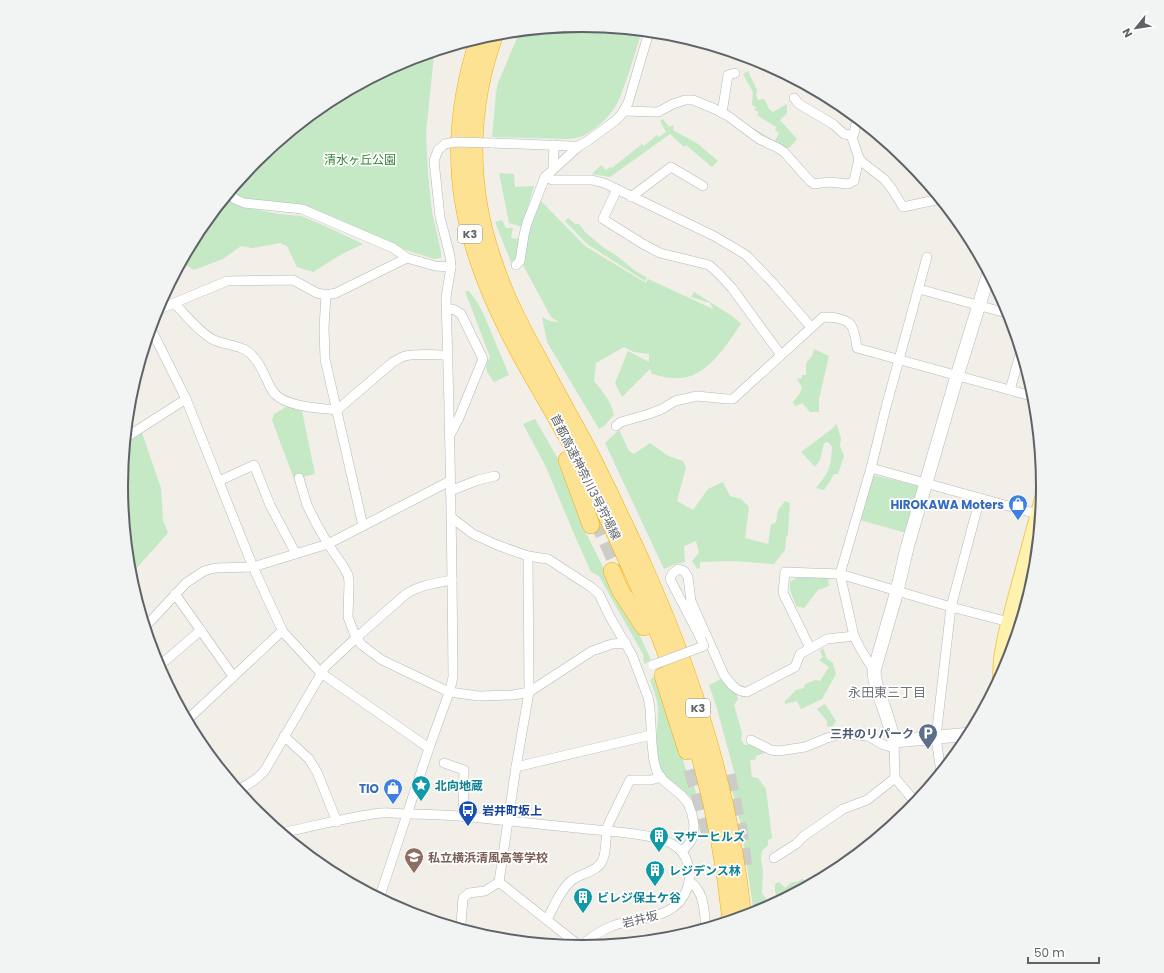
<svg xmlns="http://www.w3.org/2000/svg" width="1164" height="973" viewBox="0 0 1164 973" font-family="Poppins,'Noto Sans JP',sans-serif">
<rect width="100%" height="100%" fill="#f1efe8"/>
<g fill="#c5e8c5">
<path d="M582,25L642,31C636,49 631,67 625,84C621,93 619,102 613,110C607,119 593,131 583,136C578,138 573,138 568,139L492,137L496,93L498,83L520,31Z"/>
<path d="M436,51L434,55L426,133L428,174L432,212L441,252V258L434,259L403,249L300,204L244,199L237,196L232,189L256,160L326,103L406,60Z"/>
<path d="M748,71L757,90L756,96L758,100L764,99L769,109L773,112L787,104V113L780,120L797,139L790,147L784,150L749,129L751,127L775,141L779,133L775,130L776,127L757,115L759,112L754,110L756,107L752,105L753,92L743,74Z"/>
<path d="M663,119L669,127L674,125L673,130L698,144L718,161L712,167L686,145L684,147L670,134L610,177L592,174L601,165L606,170L610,167L612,168L642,144L644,146L657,135L659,137L666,132L660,121Z"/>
<path d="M499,173L514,174L515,187L534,186L522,227L509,223Z"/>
<path d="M225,198L239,206L279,214L301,216L325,226L363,244L342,254L313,272L297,267L287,246L280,243L252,248L241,246L223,259L194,270L181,262L198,230Z"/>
<path d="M540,200L585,246L646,283L648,279L713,309L710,303L691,297L694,292L732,316L741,324C724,348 705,382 671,378C665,378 658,375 652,374L650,369L622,397L615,383L628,351L649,362V354L634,352L624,347L596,363L594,381C603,392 611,401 614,415L604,426L599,429L547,342L542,317L550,321L559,322L551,317L523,265L529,231Z"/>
<path d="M568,218L575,224H579L585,232L604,248L617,256L634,270L647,278L645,281L587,244L565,221Z"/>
<path d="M502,220L506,228H513L511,238L519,239L517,261L511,262L495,222Z"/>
<path d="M465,291H469L477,302L484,315L509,375L494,382C487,371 483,370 490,357Z"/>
<path d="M814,349L829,356L819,399V412H810L802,403L795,406L793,402L800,393L802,387L797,379L802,378V375H806V363L812,356Z"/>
<path d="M286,407L302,411L315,474L294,479L272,420L274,414Z"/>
<path d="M535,419L558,459L570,493L583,527L626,613L640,636L651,660L645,664L643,659L644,656L599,576L591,572L575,536L546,467L523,424Z"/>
<path d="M836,424L838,428L841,439L840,446L844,456L838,474H834C831,480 828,484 824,490L816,488C829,472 831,467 832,447L828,442L824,443L820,460L815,467L801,452L833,428Z"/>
<path d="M619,430L629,451L634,454L650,443L668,456L683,461L686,468L677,501L693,510L708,489L723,482L730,496L741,499L749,507L745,538L768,544L771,525L776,522L778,510L785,501L790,503L788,534L786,538L785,550L774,564L732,561L700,562V568L697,569L692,561L699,553L696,541L684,546L685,562L675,564L664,569L605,443Z"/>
<path d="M142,433L161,488L163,520L168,533L133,572L129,570L121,486L125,444Z"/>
<path d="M873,475L918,486L906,533L860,520Z"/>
<path d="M796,578H828L829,586L818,590L804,608L796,606L790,590V582Z"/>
<path d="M823,648L827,659L833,663L836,674L822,699L801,709L797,701L785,704V701L796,690L804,688L805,684L815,680L820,681L829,667L819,660L823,657L820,651Z"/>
<path d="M656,675L687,773H691L698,802L695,803C687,790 671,786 663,774C651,758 659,725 658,707C657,698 653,689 650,680Z"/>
<path d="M723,678L736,692L738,699L734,705L742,733L741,740L745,745L751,744L768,752L756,756L755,760H750L752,777L758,778L766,789L772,838L768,840V845L762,851L761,859L763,871L762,893L771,906L754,914L741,825L729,777L735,775L716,705L709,685Z"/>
<path d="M825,704L836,721L832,727L827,726V721L817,709Z"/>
<path d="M809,878L810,880L803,887V889L778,902L775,891V884L779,882L785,888L792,882H797L802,879L805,881Z"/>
</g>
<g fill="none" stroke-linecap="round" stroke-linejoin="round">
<g stroke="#ccccc8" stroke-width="17" stroke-dasharray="17 8" stroke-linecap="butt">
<path d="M597,519L619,568"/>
<path d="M692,769L710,834"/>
<path d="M727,775L739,830L744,867"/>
</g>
<defs>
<g id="street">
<path d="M794,98L799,104L833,124L844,134L851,135"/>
<path d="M624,111L658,112L673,104L685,100H693L715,109L728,116L759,139L778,148L784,152L810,181L814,184L829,182L848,184L854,181L859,158"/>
<path d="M722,113L728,75L735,73"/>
<path d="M857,118L854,134L851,135L859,158L862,162L884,179L892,189L903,207L940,199"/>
<path d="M492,143L570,146H579L586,142L615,121L621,115L628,103L649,32"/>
<path d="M553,169L554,145"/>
<path d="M545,177L553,180H592L604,183L714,236L736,249L746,255L773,283L811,327"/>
<path d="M617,189L603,219L643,244L660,253L709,265L718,273L732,288L781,355"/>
<path d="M229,193L235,199L244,203L302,209L393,248L407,258L435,266L451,267"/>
<path d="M631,197L671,167L703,186"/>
<path d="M516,265L520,261L524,235L527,223L545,177L579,146"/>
<path d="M919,289L1010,314"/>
<path d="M326,295L324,328L325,359L363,526"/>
<path d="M174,303C185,314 199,332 212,339C223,345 237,344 247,351C257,358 261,368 266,378C269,384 271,390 275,394C287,407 320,408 337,410L393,362C397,360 401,357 405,356C417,353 435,355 447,355"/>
<path d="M446,308L455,310L461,314L483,359L458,420L450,435"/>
<path d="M155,311L227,281L293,280L317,293L326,295L336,293L407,258"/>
<path d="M150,327L186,399L253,567L283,632L321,673L429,748"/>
<path d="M1010,390L1021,351"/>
<path d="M616,426L621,422L649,414L662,409L675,401L697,396L727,399H733L823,317C831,317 845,318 851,325C855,331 856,341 857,348L1035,397"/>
<path d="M125,438L186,399"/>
<path d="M871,468L1041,515"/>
<path d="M299,478L307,505L317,525L328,544L343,566L348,575L349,582L348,617L356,638L362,645L382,660L449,692L479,696L513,695L529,692L592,651L612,644L626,643"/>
<path d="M219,481L254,465L270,505L296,554"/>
<path d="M450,491L478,480L495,476"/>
<path d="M452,518L473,534L497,545L528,556L548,559L591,587L599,594L610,617L632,655L648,697L650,708L652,744L654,761L657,772L664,781L681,795L688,803L692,814L694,825L693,836L691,841L682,852"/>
<path d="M175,594L233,676"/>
<path d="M145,627L186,583L204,571L215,568L253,567L328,544L450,481"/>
<path d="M701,639L670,579L672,574L678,569L684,571L688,577L691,601L724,675C730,683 736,692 747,692L795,667L800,654L827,639L854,636"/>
<path d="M810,648L783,593L785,572L840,574L951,607L1013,623"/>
<path d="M158,667L201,630"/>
<path d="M874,671L860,648L854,636L840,574L871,468L886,407L927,257"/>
<path d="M186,721L282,631"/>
<path d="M284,736L309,759L317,772L337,822"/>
<path d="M751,740L771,750L779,751L805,747L827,738L841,734L856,735L868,736L884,745L894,748"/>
<path d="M894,742L895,778L916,803"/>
<path d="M444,763L464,770L463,816"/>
<path d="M516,767L651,735"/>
<path d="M941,773L936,737L951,607L980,498"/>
<path d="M237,790C248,785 257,780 265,770L325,667L356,638L406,594C420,585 436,583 452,580"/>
<path d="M281,833C314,826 348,817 381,813C390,812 400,814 409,814C462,814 515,822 568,827C592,830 617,831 641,835C652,837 662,838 672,844C688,852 693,873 687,889C675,921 639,916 612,926C600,931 589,938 580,948"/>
<path d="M774,858L796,844L804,836L843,809L867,800L895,778"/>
<path d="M689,881C705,891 704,912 706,929"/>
<path d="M499,882L581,947"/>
<path d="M379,899L429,748L450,690L453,677C452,551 450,424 446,297L451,267L450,256L440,217L434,161L438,150L445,144"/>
<path d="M547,920C553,908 561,889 571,881C580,873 599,872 603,859C607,849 605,836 608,825L630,780H651L661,777"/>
<path d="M459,929L461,923L463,898L469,893L485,891L499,882L516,767L529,692L528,556"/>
</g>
<path id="secondary" d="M971,734L894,741C891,730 888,719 884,708C880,696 874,684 874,671L897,591L907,548L957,376L989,273"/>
<g id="primary">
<path d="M1018,632L1035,568"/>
<path d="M1000,678L1001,659L1005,636L1042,498"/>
</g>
<g id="highway">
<path d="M495,34C468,107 467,186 493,260C504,295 521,327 538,358C554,388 570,417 586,446C594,461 601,477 609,492C620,516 632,540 643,565C693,676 731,795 743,918"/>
<path d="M479,38C440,154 462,245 518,350C537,385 558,419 576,453C597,492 615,533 633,573C683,683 719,800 731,921"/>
<path d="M567,460L591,525"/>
<path d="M612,571L620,590L644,627"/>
<path d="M663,676L687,751"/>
</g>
</defs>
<use href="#street" stroke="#b5b8bc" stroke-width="10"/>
<use href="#secondary" stroke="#b6babf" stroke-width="14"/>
<use href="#primary" stroke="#f2c960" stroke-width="16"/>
<use href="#highway" stroke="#f9ab00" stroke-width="18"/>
<use href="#street" stroke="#fff" stroke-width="9"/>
<use href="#secondary" stroke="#fff" stroke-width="13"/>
<use href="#primary" stroke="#fff2af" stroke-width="14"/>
<use href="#highway" stroke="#fde293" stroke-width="17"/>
<defs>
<g id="street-bridge">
<path d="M445,144L455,142L492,143"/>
<path d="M653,665L704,646L701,639"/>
</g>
</defs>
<use href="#street-bridge" stroke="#b5b8bc" stroke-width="10" stroke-linecap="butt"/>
<use href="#street-bridge" stroke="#fff" stroke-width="9"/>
</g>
<defs>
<symbol id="shop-pin" viewBox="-11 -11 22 30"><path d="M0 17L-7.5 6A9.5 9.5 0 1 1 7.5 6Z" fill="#3f7fe0" stroke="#fff"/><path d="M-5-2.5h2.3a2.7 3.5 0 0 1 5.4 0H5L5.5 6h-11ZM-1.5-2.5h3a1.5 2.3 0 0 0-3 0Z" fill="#fff"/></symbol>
<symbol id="parking-pin" viewBox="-11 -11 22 30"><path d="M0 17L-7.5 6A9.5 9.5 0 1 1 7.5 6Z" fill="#5c6f8a" stroke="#fff"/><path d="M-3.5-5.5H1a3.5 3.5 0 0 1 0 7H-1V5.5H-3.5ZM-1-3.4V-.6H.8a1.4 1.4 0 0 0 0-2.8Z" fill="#fff"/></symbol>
<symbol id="sight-pin" viewBox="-11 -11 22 30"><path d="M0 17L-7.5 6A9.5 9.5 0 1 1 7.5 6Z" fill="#0f9aa8" stroke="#fff"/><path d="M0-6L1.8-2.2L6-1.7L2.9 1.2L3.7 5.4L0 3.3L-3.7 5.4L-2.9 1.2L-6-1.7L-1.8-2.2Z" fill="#fff"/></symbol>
<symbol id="bus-pin" viewBox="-11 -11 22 30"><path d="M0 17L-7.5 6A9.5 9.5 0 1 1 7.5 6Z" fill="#1a4fb4" stroke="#fff"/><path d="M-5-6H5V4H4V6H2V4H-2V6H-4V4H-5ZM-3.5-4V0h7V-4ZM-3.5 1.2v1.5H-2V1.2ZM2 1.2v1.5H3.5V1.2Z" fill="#fff"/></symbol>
<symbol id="building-pin" viewBox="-11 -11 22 30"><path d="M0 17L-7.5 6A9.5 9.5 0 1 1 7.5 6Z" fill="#0f9aa8" stroke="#fff"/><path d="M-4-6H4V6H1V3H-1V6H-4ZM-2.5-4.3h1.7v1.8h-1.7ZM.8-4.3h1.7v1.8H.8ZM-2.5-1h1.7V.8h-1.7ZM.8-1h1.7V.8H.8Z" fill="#fff"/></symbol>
<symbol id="school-pin" viewBox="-11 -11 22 30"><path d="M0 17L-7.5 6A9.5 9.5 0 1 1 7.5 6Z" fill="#8d6e63" stroke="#fff"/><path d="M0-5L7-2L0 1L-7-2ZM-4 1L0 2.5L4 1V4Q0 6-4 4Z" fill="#fff"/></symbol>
</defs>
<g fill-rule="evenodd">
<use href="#shop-pin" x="1007" y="493" width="22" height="30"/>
<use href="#parking-pin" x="917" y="722" width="22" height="30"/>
<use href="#sight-pin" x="410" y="774" width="22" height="30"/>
<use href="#shop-pin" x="382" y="777" width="22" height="30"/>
<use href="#bus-pin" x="457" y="799" width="22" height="30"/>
<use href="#building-pin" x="648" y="825" width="22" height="30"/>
<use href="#school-pin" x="403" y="846" width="22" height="30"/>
<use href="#building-pin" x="644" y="859" width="22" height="30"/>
<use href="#building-pin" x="572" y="886" width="22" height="30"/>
</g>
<g text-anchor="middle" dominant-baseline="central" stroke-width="3.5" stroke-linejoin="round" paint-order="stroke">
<g fill="#fff" stroke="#8f9295" stroke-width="1">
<rect x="458" y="225" width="24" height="18" rx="3"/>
<rect x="686" y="699" width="24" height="18" rx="3"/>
</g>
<g font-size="11" font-weight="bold" fill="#5f6368">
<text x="470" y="234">K3</text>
<text x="698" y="708">K3</text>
</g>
<g font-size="12" fill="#348238" stroke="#fff">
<text x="360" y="159">清水ヶ丘公園</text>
</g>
<g font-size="12" fill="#5f6368" stroke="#fff">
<text transform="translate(586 477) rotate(63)">首都高速神奈川3号狩場線</text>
<text transform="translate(640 919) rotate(-14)">岩井坂</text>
</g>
<g font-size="12" font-weight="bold" fill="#366cbe" stroke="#fff" text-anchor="end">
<text x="1004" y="504">HIROKAWA Moters</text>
<text x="379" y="788">TIO</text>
</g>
<g font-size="12" font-weight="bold" fill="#4e5e75" stroke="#fff" text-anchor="end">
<text x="914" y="733">三井のリパーク</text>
</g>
<g font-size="12" font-weight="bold" fill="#0d838f" stroke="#fff" text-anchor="start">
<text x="435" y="785">北向地蔵</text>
<text x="673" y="836">マザーヒルズ</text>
<text x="669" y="870">レジデンス林</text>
<text x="597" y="897">ビレジ保土ケ谷</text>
</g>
<g font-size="12" font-weight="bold" fill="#164399" stroke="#fff" text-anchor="start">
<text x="482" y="810">岩井町坂上</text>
</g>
<g font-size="12" font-weight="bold" fill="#785e54" stroke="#fff" text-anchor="start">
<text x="428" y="857">私立横浜清風高等学校</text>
</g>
<g font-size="13" fill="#70757a" stroke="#fff">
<text x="887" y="692">永田東三丁目</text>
</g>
</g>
<path d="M0 0H1164V973H0ZM128 486a454 454 0 1 1 908 0a454 454 0 1 1-908 0Z" fill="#f2f3f3" fill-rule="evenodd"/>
<path fill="none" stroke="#5f6368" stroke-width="2" d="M128 486a454 454 0 1 1 908 0a454 454 0 1 1-908 0Z"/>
<g transform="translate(1136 28) rotate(240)" stroke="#ffffff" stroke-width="3" paint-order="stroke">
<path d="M0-3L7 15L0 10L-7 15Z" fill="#5f6368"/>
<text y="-6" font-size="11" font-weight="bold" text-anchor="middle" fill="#5f6368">N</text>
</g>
<path d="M1028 957v6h71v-6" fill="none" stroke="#5f6368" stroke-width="2"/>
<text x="1034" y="957" font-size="12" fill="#5f6368" stroke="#ffffff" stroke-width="3" paint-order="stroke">50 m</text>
</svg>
